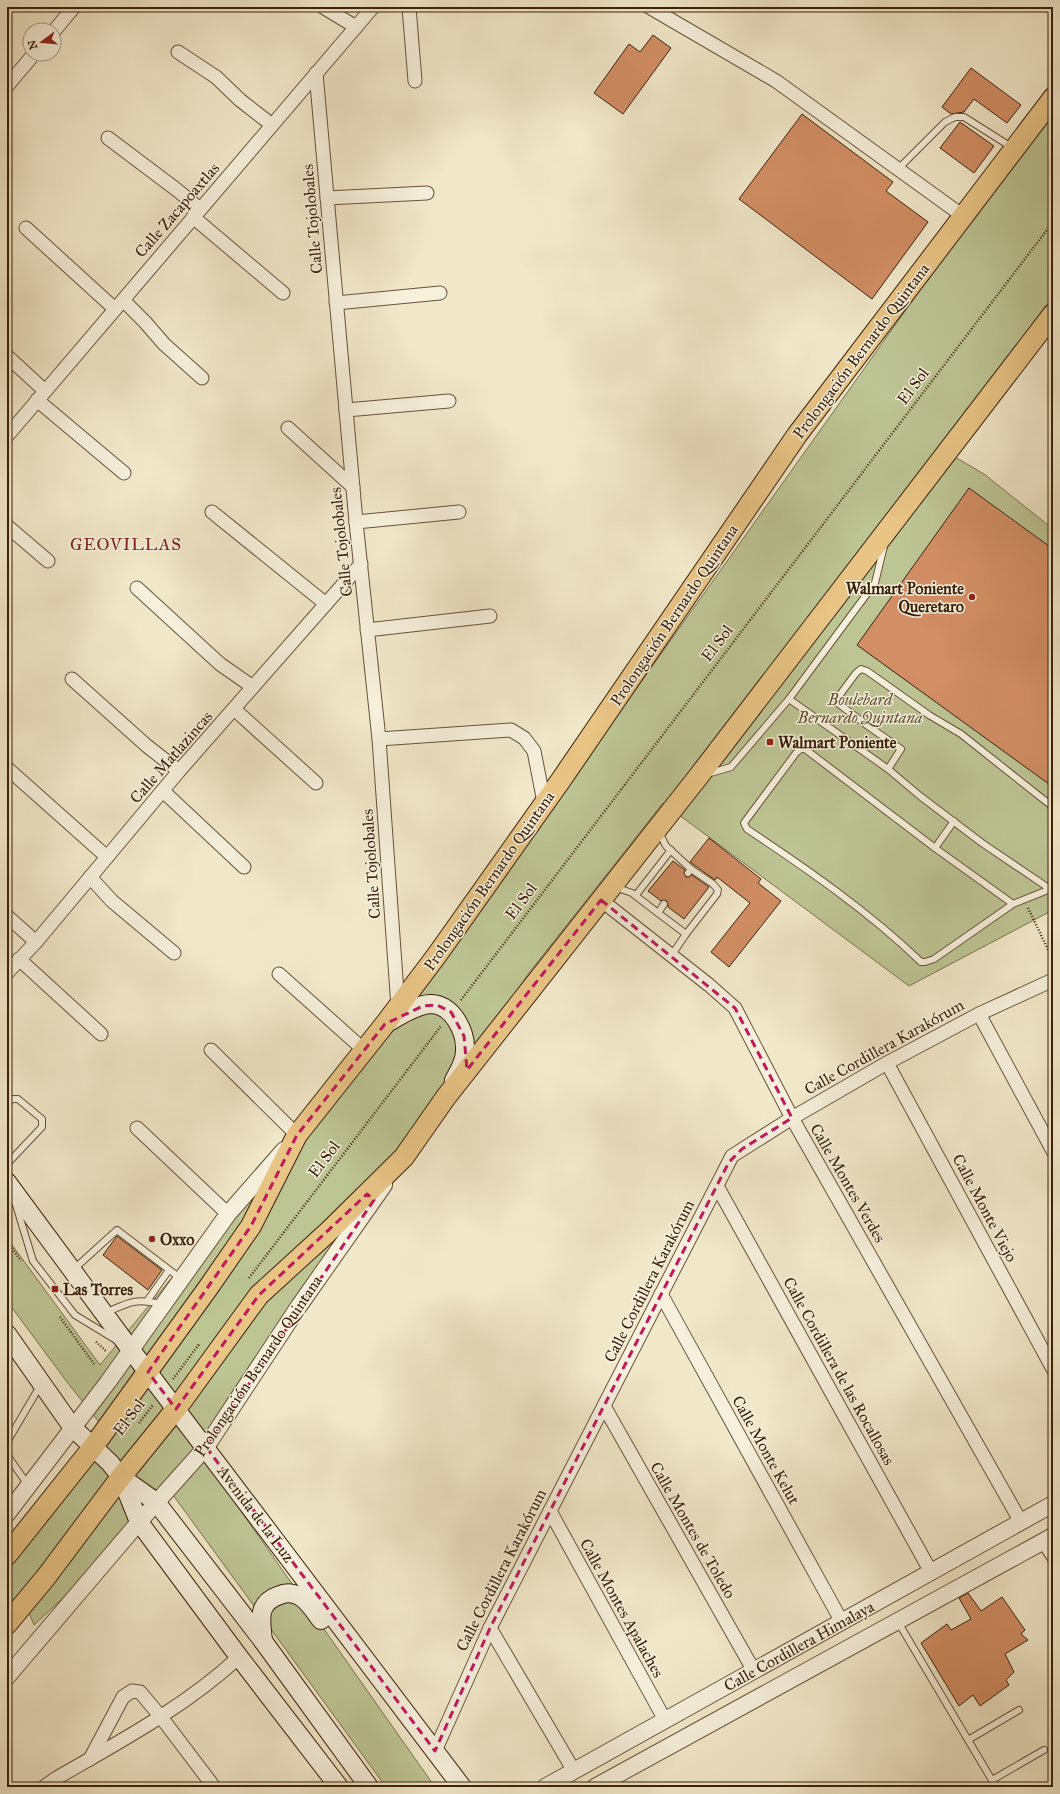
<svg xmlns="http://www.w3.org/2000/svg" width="1060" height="1794" viewBox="0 0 1060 1794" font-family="'IM FELL Great Primer',serif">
<rect width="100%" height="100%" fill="#f1e8ca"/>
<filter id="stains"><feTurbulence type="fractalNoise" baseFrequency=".005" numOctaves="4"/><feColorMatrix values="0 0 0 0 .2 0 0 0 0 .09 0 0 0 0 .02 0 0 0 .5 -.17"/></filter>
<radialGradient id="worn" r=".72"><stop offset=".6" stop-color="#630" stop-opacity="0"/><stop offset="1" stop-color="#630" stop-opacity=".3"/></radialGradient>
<path fill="#bdc595" stroke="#7c724f" d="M1053,112V302L941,449L984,474L1053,529V910L909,986L663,803L529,973L205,1460L435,1787H386L173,1495L34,1625L27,1608L7,1616V1565L106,1431L67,1382L7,1301V1238L100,1365L507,870L965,227Z"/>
<g fill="#d28e64" stroke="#3b2009">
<path d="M653,35L671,48L623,114L594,93L629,44L640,52Z"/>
<path d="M971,68L1021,105L1007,123L974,99L964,112L951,114L942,107Z"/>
<path d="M802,114L893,182L886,191L928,222L872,299L739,199Z"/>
<path d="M960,122L994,146L974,173L940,148Z"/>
<path d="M969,488L1053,549V787L857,645Z"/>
<path d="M709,838L761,879L758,883L781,901L729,967L711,952L750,903L717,877L715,880L690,862Z"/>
<path d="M673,861L685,870L684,873L686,877H689L692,875L709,887L684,919L668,907V904L667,901L664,900L661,901L648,891Z"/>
<path d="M117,1236L162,1270L148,1290L103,1255Z"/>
<path d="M968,1593L981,1611L1002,1597L1025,1630L1021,1634L1028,1640L1005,1654L1014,1672L1006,1680L1009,1685L980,1706L973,1695L959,1706L921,1643L947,1624L951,1630L971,1619L959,1598Z"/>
</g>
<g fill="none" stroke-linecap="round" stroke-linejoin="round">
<defs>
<g id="service">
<path d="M898,169L945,122L955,117H964L1013,148"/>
<path d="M789,699L888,769L920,796L982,843L1050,889"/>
<path d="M888,769L901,749L868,726L839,704L836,700L856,673L861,669L867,671L929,715L961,734L1053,807"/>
<path d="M707,774L731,767L789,699L875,583L884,546"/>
<path d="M659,832L666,846L691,869L688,873"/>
<path d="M935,848L954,821"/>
<path d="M615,887L632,893L658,913L664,904"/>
<path d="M636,895L671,850"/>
<path d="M1013,904L935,848L805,749H801L796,753L744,823L747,829C807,869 868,911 921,962H925L934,959L1013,904L1053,888"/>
<path d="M658,913L686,934L671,956"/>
<path d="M686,934L717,894L718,890L713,884L691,869"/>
<path d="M7,1103L13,1099H18L42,1119V1127L7,1164"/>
<path d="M16,1205L33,1261L75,1315L116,1340"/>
<path d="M74,1269L117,1230L180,1278"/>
<path d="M147,1301L169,1270"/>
<path d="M105,1313C130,1302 134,1298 161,1304"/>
<path d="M7,1442L40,1386"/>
<path d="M7,1455L28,1485"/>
<path d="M898,1622L996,1787"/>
<path d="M968,1740L1019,1710"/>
<path d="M992,1780L1044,1750"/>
</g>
<g id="minor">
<path d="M323,7L356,27"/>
<path d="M409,7L415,81"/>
<path d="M649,7L776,81L963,216"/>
<path d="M54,31L74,7"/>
<path d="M178,52L216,77L240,100L272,125"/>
<path d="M316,73L356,522L379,739L398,1007"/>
<path d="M7,86L34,54"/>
<path d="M108,138L177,190L200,209"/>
<path d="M327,198L427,193"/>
<path d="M193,217L283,293"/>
<path d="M26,228L115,309"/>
<path d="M123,300L145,322L164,344L202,378"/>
<path d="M336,303L440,293"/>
<path d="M7,356L45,391"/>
<path d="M37,400L124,473"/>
<path d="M346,410L449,401"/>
<path d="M288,428L353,487"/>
<path d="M7,436L373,7"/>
<path d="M212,512L326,604"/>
<path d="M356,522L459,512"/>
<path d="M7,526L48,561"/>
<path d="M137,588L220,664L253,687"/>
<path d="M367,630L490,616"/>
<path d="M72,679L147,746L179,771"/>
<path d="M234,709L316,783"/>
<path d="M379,739L511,730L524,738L534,751L544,802"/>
<path d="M7,768L107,857"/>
<path d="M163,791L244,867"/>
<path d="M90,877L112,901L174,953"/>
<path d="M601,900L709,985L735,1008L792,1118L1021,1522"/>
<path d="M7,916L36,942"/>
<path d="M19,959L101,1034"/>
<path d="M7,973L36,942L179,771L361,564"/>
<path d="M279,974L364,1050"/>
<path d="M979,1014L1053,1151"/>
<path d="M211,1050L297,1135"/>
<path d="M887,1063L1053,1369"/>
<path d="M137,1128L228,1214"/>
<path d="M717,1186L931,1572"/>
<path d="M661,1294L842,1622"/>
<path d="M604,1406L754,1671"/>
<path d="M550,1511L665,1720"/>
<path d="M1043,1541L1053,1556"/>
<path d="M490,1628L574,1771"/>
<path d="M435,1751L490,1628L732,1156L792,1118L887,1063L979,1014L1053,980"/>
<path d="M90,1759L123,1697L132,1691L140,1692L161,1717L214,1787"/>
<path d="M44,1787L55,1779C119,1742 185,1707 239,1657"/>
</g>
<g id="tertiary">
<path d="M7,1514L108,1382L228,1214L284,1150"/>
<path d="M7,1677L139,1522L206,1447L299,1306L384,1185"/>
<path d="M545,1787L1053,1504"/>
<path d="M595,1787L1053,1536"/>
</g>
<g id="secondary">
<path d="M385,1024C398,1017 415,1005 430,1004C453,1004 466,1032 465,1051C465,1062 459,1071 454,1080"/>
<path d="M7,1182L131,1350L462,1787"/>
<path d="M7,1334L73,1428L110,1463L121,1477L156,1502L263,1641L369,1787"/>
<path d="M121,1477L139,1522L239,1657L339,1787"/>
<path d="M263,1641C261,1620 256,1603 280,1595C286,1592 295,1593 301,1597C309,1602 315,1612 321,1620"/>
</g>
<g id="primary">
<path d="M7,1555L93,1447L208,1288L251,1226L297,1135L385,1024L437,955L561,780L797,435L1053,98"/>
<path d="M7,1624L46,1577L121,1477L176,1409L259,1295L327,1233L404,1157L446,1097L698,777L1053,314"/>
</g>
</defs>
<use href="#service" stroke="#685239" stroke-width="8"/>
<use href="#minor" stroke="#685239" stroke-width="15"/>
<use href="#tertiary" stroke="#685239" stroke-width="18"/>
<use href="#secondary" stroke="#3b2009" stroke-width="20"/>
<use href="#primary" stroke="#3b2009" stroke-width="22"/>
<g stroke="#3b2009" stroke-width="2.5" stroke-dasharray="1 2" stroke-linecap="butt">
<path d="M1028,908L1053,960"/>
<path d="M461,1000L1053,222"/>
<path d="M7,1241L21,1261"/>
<path d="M249,1278L441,1026"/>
<path d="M60,1317L94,1364"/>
<path d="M96,1342L106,1351"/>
<path d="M173,1379L200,1343"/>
<path d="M139,1423L153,1405"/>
</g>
<use href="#service" stroke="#f6f0dd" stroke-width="6"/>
<use href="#minor" stroke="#f6f0dd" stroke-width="13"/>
<use href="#tertiary" stroke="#f6f0dd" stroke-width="16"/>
<use href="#secondary" stroke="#f6f0dd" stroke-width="18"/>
<use href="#primary" stroke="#e8c485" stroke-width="20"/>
</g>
<path fill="none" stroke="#c2185b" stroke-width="3" stroke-dasharray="8 5" stroke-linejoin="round" d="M601,900L735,1008L792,1118L742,1149L729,1162L490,1628L435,1751L206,1447L374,1200L367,1194L259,1295L176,1409L148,1372L251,1226L297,1135L385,1024L423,1006L437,1005L451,1012L464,1036L467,1070Z"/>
<g fill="#8f2418" stroke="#f6f0dd" stroke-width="1.5">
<circle cx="972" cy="597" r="4"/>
<rect x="766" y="738" width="8" height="8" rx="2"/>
<circle cx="152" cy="1239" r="4"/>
<rect x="51" y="1285" width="8" height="8" rx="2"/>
</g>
<g text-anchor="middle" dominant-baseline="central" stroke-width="3" stroke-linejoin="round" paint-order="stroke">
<g font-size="16" fill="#3b2009" stroke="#f6f0dd">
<text transform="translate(177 210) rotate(-49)">Calle Zacapoaxtlas</text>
<text transform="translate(312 219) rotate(-95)">Calle Tojolobales</text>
<text transform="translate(861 351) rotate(-53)">Prolongación Bernardo Quintana</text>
<text transform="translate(913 386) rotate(-53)">El Sol</text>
<text transform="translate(341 542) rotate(-96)">Calle Tojolobales</text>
<text transform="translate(674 615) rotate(-56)">Prolongación Bernardo Quintana</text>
<text transform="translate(717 643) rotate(-53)">El Sol</text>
<text transform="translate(171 757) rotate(-49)">Calle Matlazincas</text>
<text transform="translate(371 864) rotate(-94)">Calle Tojolobales</text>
<text transform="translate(489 881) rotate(-55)">Prolongación Bernardo Quintana</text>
<text transform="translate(521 901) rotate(-53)">El Sol</text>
<text transform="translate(884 1047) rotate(-29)">Calle Cordillera Karakórum</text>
<text transform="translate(324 1159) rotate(-53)">El Sol</text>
<text transform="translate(848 1183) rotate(60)">Calle Montes Verdes</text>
<text transform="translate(985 1208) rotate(62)">Calle Monte Viejo</text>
<text transform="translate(649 1281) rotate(-63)">Calle Cordillera Karakórum</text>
<text transform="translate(258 1366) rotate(-56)">Prolongación Bernardo Quintana</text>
<text transform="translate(839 1371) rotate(61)">Calle Cordillera de las Rocallosas</text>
<text transform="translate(129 1417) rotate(-53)">El Sol</text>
<text transform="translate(766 1450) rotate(61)">Calle Monte Kelut</text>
<text transform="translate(256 1514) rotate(53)">Avenida de la Luz</text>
<text transform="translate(693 1530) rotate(60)">Calle Montes de Toledo</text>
<text transform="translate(501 1570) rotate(-63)">Calle Cordillera Karakórum</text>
<text transform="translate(622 1608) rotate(61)">Calle Montes Apalaches</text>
<text transform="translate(799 1646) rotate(-29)">Calle Cordillera Himalaya</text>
</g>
<g font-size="16" font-weight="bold" fill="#3b2009" stroke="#f6f0dd" text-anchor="start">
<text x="964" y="588" text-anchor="end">Walmart Poniente<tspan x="964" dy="18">Queretaro</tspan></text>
<text x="778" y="742">Walmart Poniente</text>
<text x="160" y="1239">Oxxo</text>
<text x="63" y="1289">Las Torres</text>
</g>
<g font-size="16" font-style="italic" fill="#625233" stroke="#f6f0dd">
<text x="860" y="699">Boulebard<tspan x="860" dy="18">Bernardo Quintana</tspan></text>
</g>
<g font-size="17" letter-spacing="1" fill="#7a1f14" stroke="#f6f0dd">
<text x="126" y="544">GEOVILLAS</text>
</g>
</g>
<rect width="1060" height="1794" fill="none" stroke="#f1e8ca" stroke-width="24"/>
<rect x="8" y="8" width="1044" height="1778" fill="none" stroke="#3b2009" stroke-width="2"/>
<rect x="12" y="12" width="1036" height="1770" fill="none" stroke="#3b2009"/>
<g transform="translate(42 42) rotate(254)"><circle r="19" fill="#f6f0dd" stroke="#ab9d88"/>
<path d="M0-3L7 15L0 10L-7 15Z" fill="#8f2418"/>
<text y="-6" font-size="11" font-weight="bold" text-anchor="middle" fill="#3b2009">N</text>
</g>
<rect width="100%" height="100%" filter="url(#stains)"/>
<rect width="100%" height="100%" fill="url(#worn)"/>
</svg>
